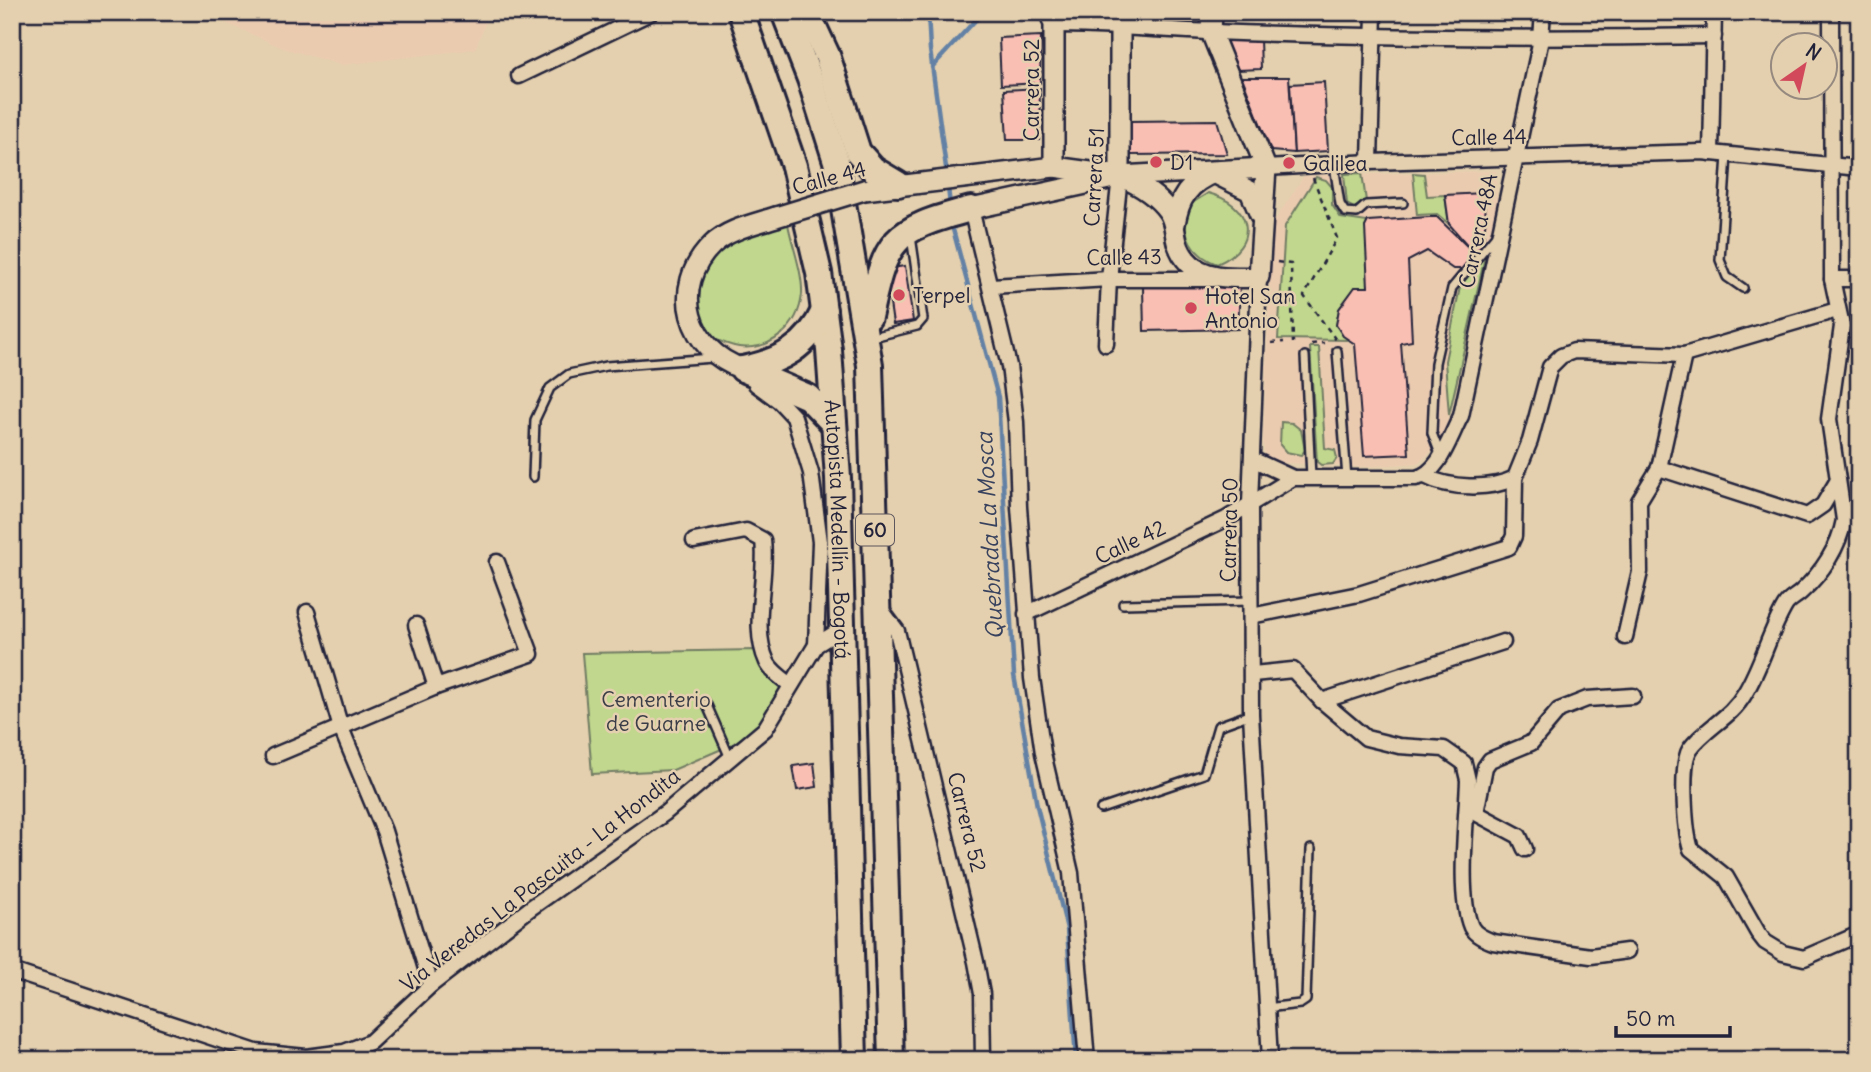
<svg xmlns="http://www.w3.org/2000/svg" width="1871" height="1072" viewBox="0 0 1871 1072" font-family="Delius,sans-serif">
<rect width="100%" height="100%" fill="#e4d0ae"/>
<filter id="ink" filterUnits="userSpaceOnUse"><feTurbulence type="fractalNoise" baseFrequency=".0143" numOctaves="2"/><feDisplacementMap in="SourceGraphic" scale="14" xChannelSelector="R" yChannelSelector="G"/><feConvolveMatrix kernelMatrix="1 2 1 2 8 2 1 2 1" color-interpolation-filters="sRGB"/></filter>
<g filter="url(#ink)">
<g fill="#ebcbb0">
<path d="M201,12H490L475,49L341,65L283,48Z"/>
<path d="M1496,171L1497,204L1443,441L1418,463L1358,467L1274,462L1265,454L1263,443L1272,225L1304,176Z"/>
</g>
<g fill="#c0d78d" stroke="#717c64" stroke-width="2">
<path d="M1362,173L1366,201L1354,208L1347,204L1344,174Z"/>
<path d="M1413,173L1424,174L1427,196L1445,195L1449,224L1437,214L1417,215Z"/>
<path d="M1316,177L1326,180L1332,187V205L1341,218L1367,222L1368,287L1355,288L1339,309L1336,326L1350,340L1278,339L1285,226Z"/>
<path d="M1208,193C1252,204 1261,245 1217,264C1191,254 1182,235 1186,207Z"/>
<path d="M788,224C792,245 803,273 802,294C799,327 771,351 739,347C729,346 717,340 708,336L692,303L710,252L736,234Z"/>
<path d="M1485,257L1449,415L1445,361L1461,282Z"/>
<path d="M1310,347H1319L1325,448L1335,450L1337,458L1333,464L1321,465L1317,462Z"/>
<path d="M1281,422L1292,423L1301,430L1305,450L1301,455L1286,452L1280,445Z"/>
<path d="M756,650L762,668L782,687L762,724L731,745L673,770L592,774L582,653Z"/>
</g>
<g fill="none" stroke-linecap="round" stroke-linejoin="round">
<g stroke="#6381a5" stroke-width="4.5">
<path d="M928,12L930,50L947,175"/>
<path d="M932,67L983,12"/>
<path d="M948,187L950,206"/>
<path d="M951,222L998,397L1014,675L1037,806L1067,929L1076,1060"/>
</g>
</g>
<g fill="#fabfb3" stroke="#22223b" stroke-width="2">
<path d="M1041,36L1040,83L1001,85L999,38Z"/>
<path d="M1260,39L1261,69L1238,70L1225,40Z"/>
<path d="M1242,77H1289L1294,153L1271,151Z"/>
<path d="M1324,82L1328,151L1294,153L1290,84Z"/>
<path d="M1040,88L1039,140H1007L1004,90Z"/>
<path d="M1217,120L1227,154L1131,155L1129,121Z"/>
<path d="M1484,193L1486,219L1482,247L1476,255L1449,224L1445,195Z"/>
<path d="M1429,217H1437L1471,250L1472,260L1463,269H1453L1427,251L1408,261L1412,341L1401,343L1409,454L1364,456L1355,344L1343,336L1336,325L1339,309L1355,287H1368L1365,227L1368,221Z"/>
<path d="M905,266L913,321L893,324L885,269Z"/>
<path d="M1240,286L1238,329L1144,331L1143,287Z"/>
<path d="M814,763L817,787L797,790L793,766Z"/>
</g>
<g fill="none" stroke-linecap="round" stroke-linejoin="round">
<defs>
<g id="lane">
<path d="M1727,155L1720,260L1727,277L1743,288"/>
<path d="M1334,165L1340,204L1345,212L1357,213L1366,205L1403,203"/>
<path d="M869,338L917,326L923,319L911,236"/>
<path d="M1337,351L1347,478"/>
<path d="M1305,356L1311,477"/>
<path d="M1440,454L1432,433L1435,363L1452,288L1497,234"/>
<path d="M533,477L535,420L550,388L569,374L606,366L713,358"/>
<path d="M1123,604L1251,601"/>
<path d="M706,703L730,758"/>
<path d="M1101,809L1204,774L1218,726L1251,714"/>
<path d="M1266,1008L1300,1004L1306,1000L1311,849"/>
</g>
<g id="street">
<path d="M1831,12L1832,279L1842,326L1829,419L1844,520C1839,547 1822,573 1801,592C1796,597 1789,599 1785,606C1769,633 1762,665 1745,693C1731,718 1705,728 1690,749C1680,764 1685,832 1691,849L1726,877L1758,933L1765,942L1783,953L1804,958L1859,934"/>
<path d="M1054,25C1107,25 1160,30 1213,32C1380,38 1547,39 1714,36"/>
<path d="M519,76L652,12"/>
<path d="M1711,153L1714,12"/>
<path d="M1370,162L1374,12"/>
<path d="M1266,168L1370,162L1702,152L1859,168"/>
<path d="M971,209L1009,366L1016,422L1019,507L1032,678L1043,753L1071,873L1087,1060"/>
<path d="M1259,277L1250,503L1251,714L1270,1060"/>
<path d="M1832,279H1859"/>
<path d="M991,286L1109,279H1214"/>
<path d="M1106,344L1109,279L1120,176"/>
<path d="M756,384L779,401L794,417L811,473L820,542L816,645"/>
<path d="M1254,460L1293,478H1416C1440,473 1450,436 1461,416L1541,39L1543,12"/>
<path d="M1659,468L1807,516L1823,505L1838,480"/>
<path d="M1425,476C1449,489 1490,490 1515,478"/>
<path d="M694,541L746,531L763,540C768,580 750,625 767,662C771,671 783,679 791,685"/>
<path d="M879,607L897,631L976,962L982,994L983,1060"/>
<path d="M307,612L341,728L384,831L431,985"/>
<path d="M1026,614L1226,519L1293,478"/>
<path d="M1251,616L1359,594L1509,547L1514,536L1515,478L1530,441L1550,367L1561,356L1574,351L1684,355L1837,310"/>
<path d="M416,625L436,687"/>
<path d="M1625,637L1640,572L1639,501L1659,468L1684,355"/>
<path d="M1253,674L1293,670L1322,701L1366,738L1399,746L1444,749L1464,763L1468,780C1467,817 1457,894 1471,927C1475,935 1485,939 1493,942L1591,956L1627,951"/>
<path d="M1322,701L1503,642"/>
<path d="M273,756L436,687L531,654L497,562"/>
<path d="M1467,812L1476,813L1485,767L1490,760L1531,743L1559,710L1587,699L1633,696"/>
<path d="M1476,813L1519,836L1525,849"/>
<path d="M12,971L256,1052L306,1057L344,1052L370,1042L431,985L532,907L665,813L765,729L816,645L840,630"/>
</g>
<g id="secondary">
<path d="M1050,12L1054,25V167"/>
<path d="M1120,176C1138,184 1156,194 1168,211C1175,221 1174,231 1177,242C1189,281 1225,278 1259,277L1266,168L1211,32L1212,12"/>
<path d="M1120,176V12"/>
<path d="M864,190L1054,167L1120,176L1266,168"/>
<path d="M971,209L1109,179"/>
<path d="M1175,224C1179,198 1189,183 1214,173L1250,191L1260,215"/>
<path d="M743,369C688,351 669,287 712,245C728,229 755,224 776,217"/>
</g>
<g id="highway">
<path id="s1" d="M741,12L794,166L819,273L829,350L838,478L854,1060"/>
<path d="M784,12L810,79L836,161L870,365L891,1060"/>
<path d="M807,12L827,55L858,152L873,169L898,184"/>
<path d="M869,317C886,239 891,230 971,209"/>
<path d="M743,369L808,397L834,424"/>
<path d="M743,369C782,361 807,347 824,311"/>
</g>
</defs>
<use href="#lane" stroke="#22223b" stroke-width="12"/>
<use href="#street" stroke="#22223b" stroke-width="19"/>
<use href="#secondary" stroke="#22223b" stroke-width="24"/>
<use href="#highway" stroke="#22223b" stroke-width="30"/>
<g stroke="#22223b" stroke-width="2.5" stroke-dasharray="5 5" stroke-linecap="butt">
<path d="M1313,178L1337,238L1304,296L1336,340"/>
<path d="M1277,262L1291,264L1293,343"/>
<path d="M1271,343L1284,342"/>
<path d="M1311,344L1324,343"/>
</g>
<use href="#lane" stroke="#e4d0ae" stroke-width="7"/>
<use href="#street" stroke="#e4d0ae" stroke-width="14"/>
<use href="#secondary" stroke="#e4d0ae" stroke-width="19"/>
<use href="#highway" stroke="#e4d0ae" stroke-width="24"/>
<defs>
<path id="secondary-bridge" d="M776,217L864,190"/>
</defs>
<use href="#secondary-bridge" stroke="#22223b" stroke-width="24" stroke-linecap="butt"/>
<use href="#secondary-bridge" stroke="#e4d0ae" stroke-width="19"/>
</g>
</g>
<g fill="#d1495b" stroke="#e4d0ae" stroke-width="2.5">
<circle cx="1156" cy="162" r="7"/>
<circle cx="1289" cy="163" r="7"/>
<circle cx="899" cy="295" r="7"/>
<circle cx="1191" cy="308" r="7"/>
</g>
<g text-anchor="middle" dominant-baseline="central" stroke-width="5" stroke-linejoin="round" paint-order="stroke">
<rect fill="#e4d0ae" stroke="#5c565e" stroke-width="2" x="856" y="514.5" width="38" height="31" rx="5"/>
<g font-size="19" font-weight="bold" fill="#22223b">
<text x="875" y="530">60</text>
</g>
<g font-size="21" fill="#22223b" stroke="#e4d0ae">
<text transform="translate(1031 90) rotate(-90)">Carrera 52</text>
<text transform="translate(1489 137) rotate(-1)">Calle 44</text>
<text transform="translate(1094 177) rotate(-87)">Carrera 51</text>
<text transform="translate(829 178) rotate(-15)">Calle 44</text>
<text transform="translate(1478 231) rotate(-78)">Carrera 48A</text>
<text transform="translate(1124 257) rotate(-1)">Calle 43</text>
<text stroke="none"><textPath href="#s1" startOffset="530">Autopista Medellín - Bogotá</textPath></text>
<text transform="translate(1229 530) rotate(-89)">Carrera 50</text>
<text transform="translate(1130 542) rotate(-25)">Calle 42</text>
<text transform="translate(967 822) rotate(76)">Carrera 52</text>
<text transform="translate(540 880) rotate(-38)">Via Veredas La Pascuita - La Hondita</text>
</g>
<g font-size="21" fill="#22223b" stroke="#e4d0ae" text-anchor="start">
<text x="1170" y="162">D1</text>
<text x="1303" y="163">Galilea</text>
<text x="913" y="295">Terpel</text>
<text x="1205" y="296">Hotel San<tspan x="1205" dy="24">Antonio</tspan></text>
</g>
<g font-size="21" fill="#3a3d47" stroke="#e4d0ae">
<text x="656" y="699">Cementerio<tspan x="656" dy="24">de Guarne</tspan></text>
</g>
<g font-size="23" font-style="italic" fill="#38425e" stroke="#e4d0ae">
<text transform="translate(989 536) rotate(-93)">Quebrada La Mosca</text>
</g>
</g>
<rect width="1871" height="1072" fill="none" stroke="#e4d0ae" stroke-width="42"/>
<rect x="21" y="21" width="1829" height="1030" fill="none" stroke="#22223b" stroke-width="2.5" filter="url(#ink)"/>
<g transform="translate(1804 66) rotate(34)"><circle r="33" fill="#e4d0ae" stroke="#968a80" stroke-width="2"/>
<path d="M0-5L12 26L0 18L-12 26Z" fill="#d1495b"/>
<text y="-10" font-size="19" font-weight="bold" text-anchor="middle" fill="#22223b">N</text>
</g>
<path d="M1616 1026v10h114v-10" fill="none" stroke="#22223b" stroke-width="3.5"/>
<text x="1626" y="1026" font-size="21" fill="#22223b" stroke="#e4d0ae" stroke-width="5" paint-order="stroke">50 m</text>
</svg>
